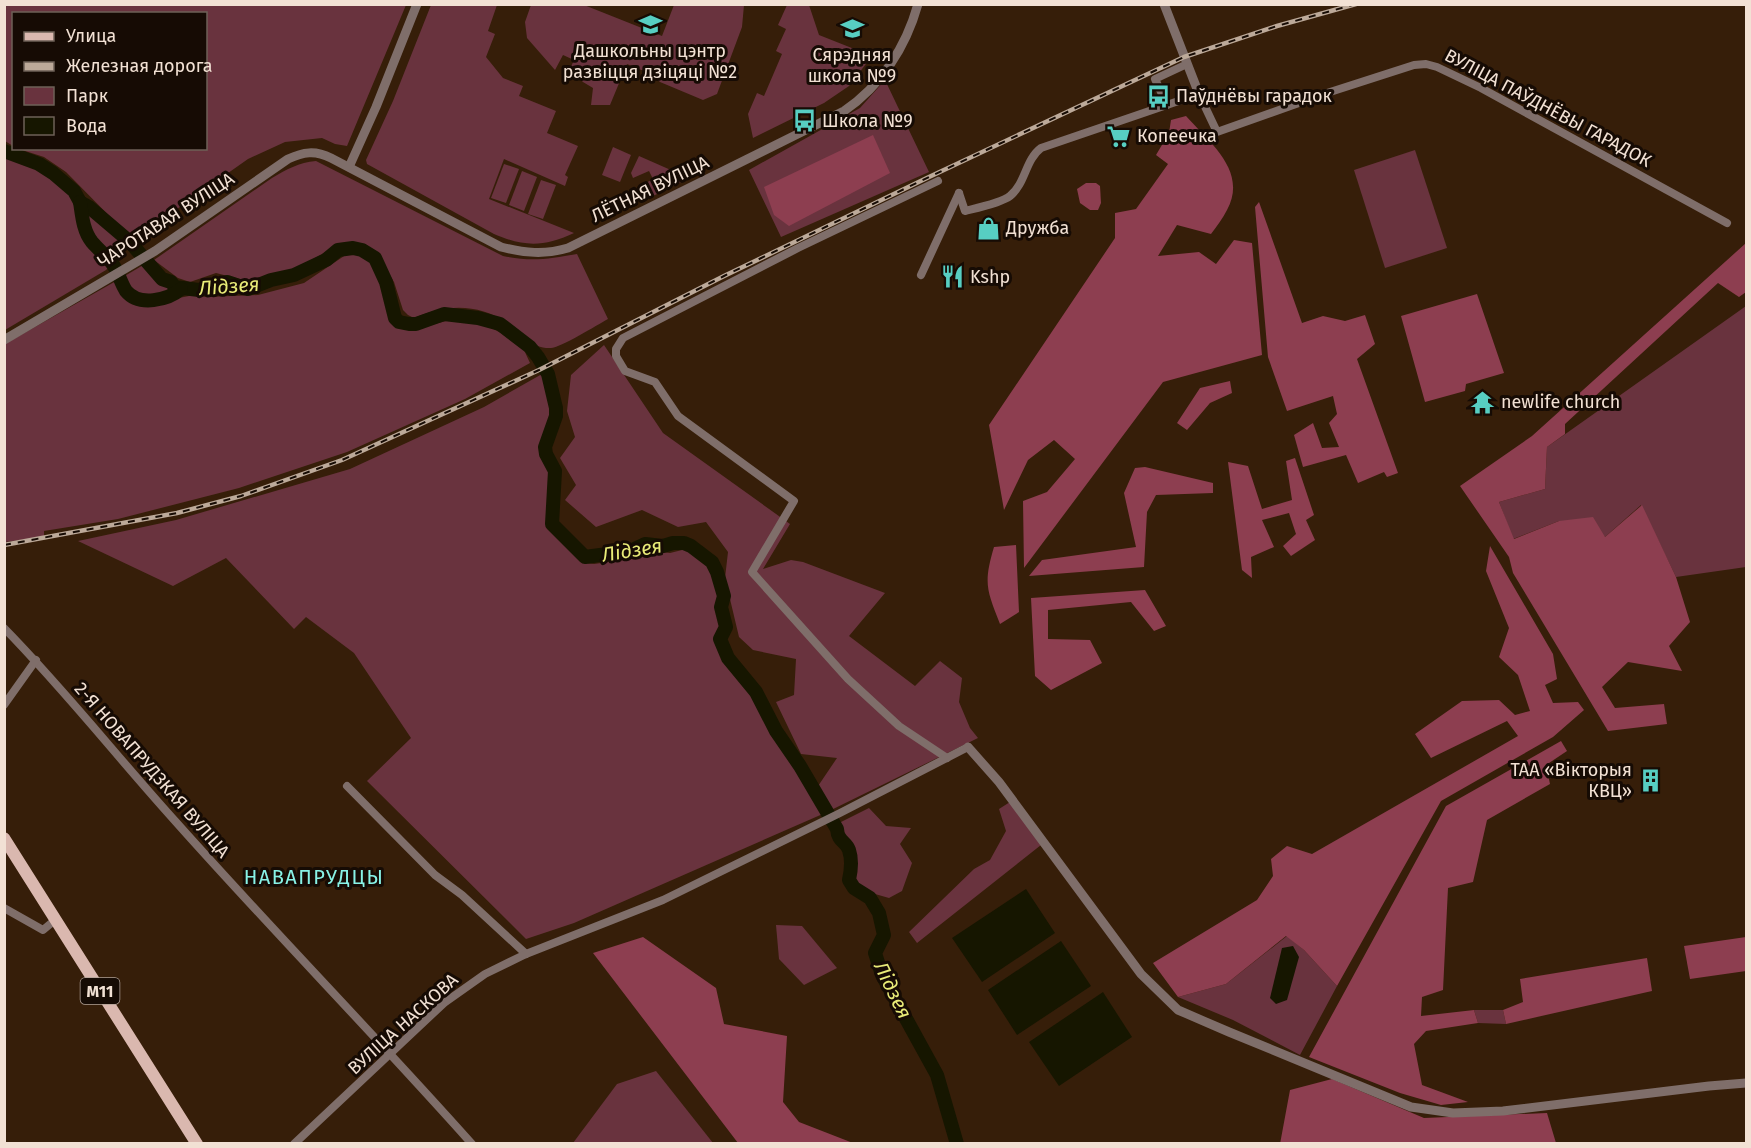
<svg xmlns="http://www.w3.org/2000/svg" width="1751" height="1148" viewBox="0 0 1751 1148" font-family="'Fira Sans',sans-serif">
<rect width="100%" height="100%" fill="#361e09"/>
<g fill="#69333e">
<path d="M4,5L5,4L406,5L347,146L335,144L322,138L285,142L248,159L133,240L66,172L44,157L19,149L206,148V14H14L13,146L5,141Z"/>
<path d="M431,5H497L488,31L495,34L486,57L503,78L523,86L519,96L556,111L547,133L578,146L565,175L568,177L565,186L504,159L489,199L574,233C544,247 524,247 494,234L367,164L366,160L393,101Z"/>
<path d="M531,5H584L662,36L674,5H744L742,27L717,94L703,100L660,82L651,74L627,64L610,105H591L593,88L583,82L570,69L574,60L563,55L555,70L527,38L525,22Z"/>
<path d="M787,5H809L819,35L872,56L849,86L824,103L753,138L748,114L757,93L764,96L782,54L776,51L786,29L778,25Z"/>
<path d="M885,80L929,172L781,237L749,170L860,108Z"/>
<path d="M613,147L631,155L620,182L602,175Z"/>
<path d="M1415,150L1447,248L1385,268L1354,170Z"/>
<path d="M4,153L38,167L71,194L77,203L85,241L110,266L106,270L5,330Z"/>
<path d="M639,156L689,178L651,197L644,184L653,179L649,171L633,178L631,173Z"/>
<path d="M316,161L503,256C531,262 549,259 577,254L608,319C597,325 560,348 551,348C532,349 521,333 507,323C479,303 445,304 414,318L408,315L403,310L394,282L378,256L368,248L350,243L334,247L298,268L251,282L216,273L190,282L178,278L154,260L272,178C286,170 299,162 316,161Z"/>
<path d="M504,164L519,169L506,203L491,198Z"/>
<path d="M522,171L537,177L524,211L509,205Z"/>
<path d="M541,180L556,185L543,219L528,214Z"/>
<path d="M88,209L130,247L112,258C101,244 86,228 88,209Z"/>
<path d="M350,252C354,253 360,254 364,256C378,263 388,306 395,322L415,329L458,318L478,321L501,333L524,350L530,363L465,399L347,452L239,488L118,519L44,531V537L5,542V344L116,281L119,290L137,304L158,302L194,295L206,297L258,295L304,283Z"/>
<path d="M145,264L162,280L178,289C168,296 143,302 133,294C128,290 126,283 123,277Z"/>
<path d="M1746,306V567L1676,577L1641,505L1605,537L1559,521L1513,539L1499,502L1545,489L1547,447Z"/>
<path d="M604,345L663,433L790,524L763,569L791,560L803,562L885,593L849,636L915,686L940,661L962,678L959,702L970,728L978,738L825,813L574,923L526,939L367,781L411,738L354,653L306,617L294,629L226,558L173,586L78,541L176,520L350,469L484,407L542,374L554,409L547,432L546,449L553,469L555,489L550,513V524L584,563L594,564L637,558L652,551L670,553L686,549L714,569L721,592L719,611L725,624L719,638L720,648L725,657L741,675L774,734L814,792L837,758L801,754L776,702L794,695L796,659L753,650L739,637L725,578L728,552L706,522L678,527L642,510L596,527L565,500L576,485L560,458L575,437L567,411L571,375Z"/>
<path d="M1010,802L1041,845L917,943L909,932L974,869L990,860L1006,831L999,809Z"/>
<path d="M869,808L886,826L911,828L900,844L912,863L902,891L889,898L854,888L849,880L851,870L849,849L838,838L835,825Z"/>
<path d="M776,925L802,926L837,968L804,985L779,959Z"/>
<path d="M1287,936L1304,950L1337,986L1300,1055L1233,1020L1178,997L1226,984Z"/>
<path d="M1474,1010H1503L1506,1024L1478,1023Z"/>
<path d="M656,1071L713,1143H573L617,1084Z"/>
</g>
<g fill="#8d3e50">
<path d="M1186,116C1210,143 1248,171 1227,210C1223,218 1217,226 1211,234L1177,225L1158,256L1199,252L1216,264L1234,240L1252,243L1262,355L1163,382L1024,568L1023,501L1047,492L1075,459L1054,440L1028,460L1004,510L989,425L1115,238V213L1136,209L1168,164L1156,155L1169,133L1171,120Z"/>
<path d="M873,135L890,173L789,226L774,215L764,187Z"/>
<path d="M1086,183H1096L1100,186L1101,203L1098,210H1090L1080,203L1077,189Z"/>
<path d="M1259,202L1302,323L1323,316L1345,321L1365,315L1375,344L1357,359L1398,473L1387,477L1384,472L1358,483L1346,455L1303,467L1294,435L1313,423L1322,448L1339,447L1329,423L1337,414L1333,396L1287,411L1268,357L1255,207Z"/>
<path d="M1746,243V292L1739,297L1718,283L1565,424V434L1547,447L1545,489L1499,502L1514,539L1559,521L1593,517L1605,537L1642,505L1676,577L1690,622L1669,646L1682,671L1628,662L1602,687L1615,708L1664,704L1667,724L1608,731L1513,573L1509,557L1460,486L1532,436Z"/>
<path d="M1477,294L1504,373L1466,384L1465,391L1425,402L1401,316Z"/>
<path d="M1230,381L1232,393L1210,403L1187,430L1177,423L1200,388Z"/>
<path d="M1295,458L1314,515L1306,520L1315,540L1291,556L1283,546L1296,534L1289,513L1262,520L1274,547L1251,557L1252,578L1242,570L1228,462L1248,466L1262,509L1292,500L1286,461Z"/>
<path d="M1145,467L1213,483V493L1156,495L1147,512L1144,567L1029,576L1042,560L1136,547L1124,493L1135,468Z"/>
<path d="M1016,545L1019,612L1000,624C987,590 983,584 994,547Z"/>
<path d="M1490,546L1553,654L1557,679L1545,685L1553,703L1578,702L1584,710L1553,737L1441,801L1337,986L1304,950L1286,936L1226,984L1178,997L1153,963L1257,900L1273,876L1271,859L1287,846L1312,854L1518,736L1507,721L1431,758L1415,734L1462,701L1499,700L1515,715L1530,711L1518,675L1499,657L1509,628L1486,571Z"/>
<path d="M1145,590L1166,626L1154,631L1131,602L1048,610V639L1090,640L1102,663L1051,690L1035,676L1031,598Z"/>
<path d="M1561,741L1567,751L1546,765L1550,784L1487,820L1473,882L1448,888L1443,990L1422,997L1421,1016L1474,1010L1478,1023L1426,1031L1414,1044L1422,1085L1468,1102L1441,1105L1400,1093L1309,1057L1446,806Z"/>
<path d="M643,937L716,988L724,1024L787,1036L783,1102L799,1122L853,1143H738L593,953Z"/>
<path d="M1746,937V971L1690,979L1684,946Z"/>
<path d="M1647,958L1652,991L1506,1024L1503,1010L1523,1002L1520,979Z"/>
<path d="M1332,1079L1424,1118L1547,1113L1556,1143L1365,1144L1363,1142L1358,1144H1280L1290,1090Z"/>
</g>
<g fill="#161600">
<path d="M1026,889L1055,933L982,982L952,938Z"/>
<path d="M1061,941L1091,986L1017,1035L988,990Z"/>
<path d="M1293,946L1299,957L1287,1000L1276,1004L1270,998L1282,948Z"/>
<path d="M1103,992L1132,1037L1059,1086L1029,1042Z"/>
</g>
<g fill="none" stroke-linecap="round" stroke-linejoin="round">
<g stroke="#161600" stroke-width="14">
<path d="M4,151L39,164L53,173L74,191L80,202L89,207L129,241L162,279L171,282L175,287L199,290L227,282L248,289L271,280L294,275L326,260L338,250L353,248L362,250L375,258L386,282L395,318L399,322L409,324H416L444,314L478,318L500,324L530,347L538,357L548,374L556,408V416L545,447L546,454L555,471L552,524L585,557L630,551L645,544L663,546L673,543H684L691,546L712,562L717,572L724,596L721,607L726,627L720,639L728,658L756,692L776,731L800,766L837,829C838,842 846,841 849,850C852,859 851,871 849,880L854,888L870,898L879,913L884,935L875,953L882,975L937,1075L957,1144"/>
<path d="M80,202C82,215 83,231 92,242C98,249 105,255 111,262C118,270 120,282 126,291C139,307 168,300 181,289"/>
</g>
<g stroke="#7f6e6a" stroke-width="8">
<path d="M1167,105L1155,79L1187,64"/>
<path d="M938,181L798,248L623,338L616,349V356L625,371L655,382L678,416L794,501L752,572L848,679L899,726L947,758"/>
<path d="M959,193L965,211C977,208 1001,203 1010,196C1026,183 1025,160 1041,148L1199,94L1217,132L1327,93L1414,65L1426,64L1437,67L1481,88L1727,223"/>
<path d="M921,275L959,193"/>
<path d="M4,628C65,690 118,758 176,822C273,931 375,1035 472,1144"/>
<path d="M4,705L36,660"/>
<path d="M347,786L435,875L462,895L526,954"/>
<path d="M4,908L43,930L55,920"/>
<path d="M294,1144L444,1003L485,974L526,954L663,900L840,813L968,747"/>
</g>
<g stroke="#7f6e6a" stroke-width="9">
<path d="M1164,4L1199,94"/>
<path d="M349,167L376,107L417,4"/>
<path d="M4,340L155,251L288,159C303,152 315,150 331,158L501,247C524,253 545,255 568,248L844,111C881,86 906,47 918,4"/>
<path d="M968,747L999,782L1141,974L1178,1010L1229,1032L1411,1107L1453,1113L1503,1111L1709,1086L1746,1083"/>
</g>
<path stroke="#dab8af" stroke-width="12" d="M4,838L197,1144"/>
<defs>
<path id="rail" d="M4,545L177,513L241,496L342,460L539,370L724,276L929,177L1184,57L1277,26L1356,4"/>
</defs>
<use href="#rail" stroke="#bca999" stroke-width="4.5"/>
<use href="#rail" stroke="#160b04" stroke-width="2" stroke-dasharray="7" stroke-linecap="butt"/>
</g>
<defs>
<symbol id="school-bare" viewBox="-9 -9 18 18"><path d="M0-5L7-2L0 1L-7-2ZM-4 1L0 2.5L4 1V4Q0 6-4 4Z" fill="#57cec2" stroke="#160b04" stroke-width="2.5" paint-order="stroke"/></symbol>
<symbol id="bus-bare" viewBox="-9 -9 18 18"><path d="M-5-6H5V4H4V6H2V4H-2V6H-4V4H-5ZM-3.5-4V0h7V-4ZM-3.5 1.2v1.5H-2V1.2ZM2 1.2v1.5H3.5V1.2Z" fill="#57cec2" stroke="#160b04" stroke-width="2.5" paint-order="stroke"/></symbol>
<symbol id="supermarket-bare" viewBox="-9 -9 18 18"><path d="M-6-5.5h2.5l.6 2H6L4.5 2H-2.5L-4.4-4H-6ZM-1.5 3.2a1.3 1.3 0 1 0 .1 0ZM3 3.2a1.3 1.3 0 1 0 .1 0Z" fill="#57cec2" stroke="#160b04" stroke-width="2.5" paint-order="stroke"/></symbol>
<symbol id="shop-bare" viewBox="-9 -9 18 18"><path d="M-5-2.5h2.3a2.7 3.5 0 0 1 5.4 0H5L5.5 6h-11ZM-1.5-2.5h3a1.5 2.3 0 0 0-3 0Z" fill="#57cec2" stroke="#160b04" stroke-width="2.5" paint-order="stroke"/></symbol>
<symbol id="restaurant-bare" viewBox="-9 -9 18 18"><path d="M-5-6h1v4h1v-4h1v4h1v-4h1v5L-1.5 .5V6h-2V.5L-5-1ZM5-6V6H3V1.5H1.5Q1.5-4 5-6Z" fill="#57cec2" stroke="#160b04" stroke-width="2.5" paint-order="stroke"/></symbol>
<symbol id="temple-bare" viewBox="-9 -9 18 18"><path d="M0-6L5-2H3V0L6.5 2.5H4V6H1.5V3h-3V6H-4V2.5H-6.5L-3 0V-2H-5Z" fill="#57cec2" stroke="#160b04" stroke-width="2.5" paint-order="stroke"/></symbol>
<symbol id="building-bare" viewBox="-9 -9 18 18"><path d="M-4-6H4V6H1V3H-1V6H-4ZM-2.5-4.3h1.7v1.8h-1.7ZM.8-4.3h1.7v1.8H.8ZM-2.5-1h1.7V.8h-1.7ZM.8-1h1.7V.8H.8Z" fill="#57cec2" stroke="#160b04" stroke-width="2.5" paint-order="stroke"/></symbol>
</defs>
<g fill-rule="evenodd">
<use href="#school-bare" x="634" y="8" width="33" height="33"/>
<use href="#school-bare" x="836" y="12" width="33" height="33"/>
<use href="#bus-bare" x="1142" y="80" width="33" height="33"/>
<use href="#bus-bare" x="788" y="104" width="33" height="33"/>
<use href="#supermarket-bare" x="1102" y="120" width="33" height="33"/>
<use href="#shop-bare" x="972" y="212" width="33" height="33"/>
<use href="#restaurant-bare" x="936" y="260" width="33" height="33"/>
<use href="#temple-bare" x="1466" y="386" width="33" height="33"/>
<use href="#building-bare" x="1634" y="764" width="33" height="33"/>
</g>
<g text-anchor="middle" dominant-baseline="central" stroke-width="6" stroke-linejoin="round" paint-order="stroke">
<rect fill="#160b04" stroke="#b0a196" stroke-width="1.5" x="80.5" y="978" width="39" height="26" rx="4.5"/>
<g font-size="16" font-weight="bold" fill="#f2e1d4">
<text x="100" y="991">М11</text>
</g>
<g font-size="18" fill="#f2e1d4" stroke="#160b04" text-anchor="start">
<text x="650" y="51" text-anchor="middle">Дашкольны цэнтр<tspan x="650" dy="21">развіцця дзіцяці №2</tspan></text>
<text x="852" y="55" text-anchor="middle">Сярэдняя<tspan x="852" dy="21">школа №9</tspan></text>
<text x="1176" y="96">Паўднёвы гарадок</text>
<text x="822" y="121">Школа №9</text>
<text x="1137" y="136">Копеечка</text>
<text x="1006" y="228">Дружба</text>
<text x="970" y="277">Kshp</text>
<text x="1501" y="402">newlife church</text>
<text x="1632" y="770" text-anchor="end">ТАА «Вікторыя<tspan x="1632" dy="21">КВЦ»</tspan></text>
</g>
<g font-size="18" fill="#f2e1d4" stroke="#160b04">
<text transform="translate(1548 108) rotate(28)">ВУЛІЦА ПАЎДНЁВЫ ГАРАДОК</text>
<text transform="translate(650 189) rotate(-26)">ЛЁТНАЯ ВУЛІЦА</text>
<text transform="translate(166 220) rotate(-33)">ЧАРОТАВАЯ ВУЛІЦА</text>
<text transform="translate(152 770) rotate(49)">2-Я НОВАПРУДЗКАЯ ВУЛІЦА</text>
<text transform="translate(403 1024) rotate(-42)">ВУЛІЦА НАСКОВА</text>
</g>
<g font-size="20" font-style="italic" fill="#e9eb78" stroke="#160b04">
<text transform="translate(229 286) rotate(-4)">Лідзея</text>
<text transform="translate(632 550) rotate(-9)">Лідзея</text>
<text transform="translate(893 990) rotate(64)">Лідзея</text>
</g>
<g font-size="20" letter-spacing="1.5" fill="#88f2e6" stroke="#160b04">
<text x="314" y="877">НАВАПРУДЦЫ</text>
</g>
</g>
<rect width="1751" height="1148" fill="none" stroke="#f2e1d4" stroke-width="12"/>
<rect x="12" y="12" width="195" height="138" fill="#160b04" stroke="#6e6157" stroke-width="1.5"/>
<rect x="24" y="32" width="30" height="9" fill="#dab8af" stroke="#6e6157" stroke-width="1.5"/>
<text x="66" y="42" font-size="18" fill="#f2e1d4">Улица</text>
<rect x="24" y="62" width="30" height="9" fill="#bca999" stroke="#6e6157" stroke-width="1.5"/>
<text x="66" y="72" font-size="18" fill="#f2e1d4">Железная дорога</text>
<rect x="24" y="87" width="30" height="18" fill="#69333e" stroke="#6e6157" stroke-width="1.5"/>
<text x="66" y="102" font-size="18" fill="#f2e1d4">Парк</text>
<rect x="24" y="117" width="30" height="18" fill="#161600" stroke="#6e6157" stroke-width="1.5"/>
<text x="66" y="132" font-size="18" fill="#f2e1d4">Вода</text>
</svg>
